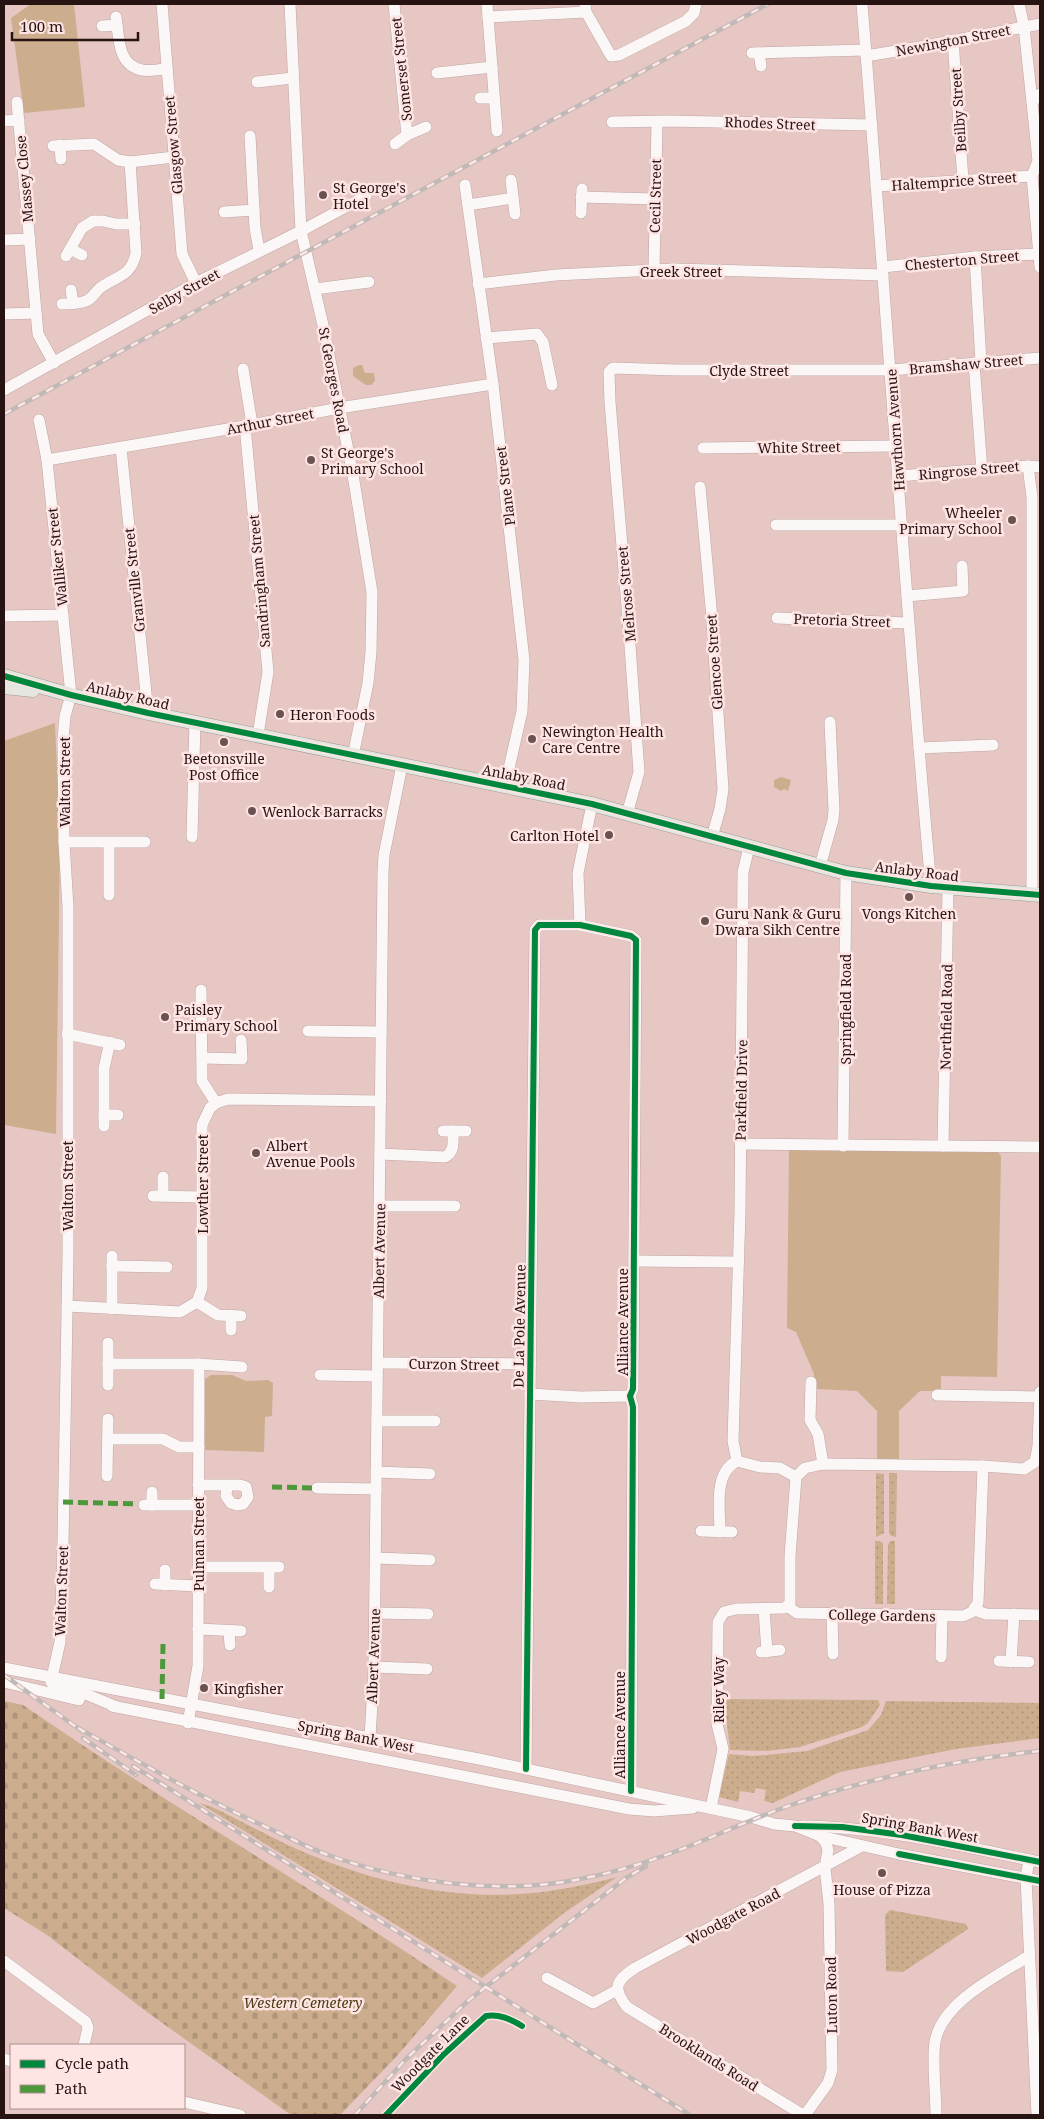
<svg xmlns="http://www.w3.org/2000/svg" width="1044" height="2119" viewBox="0 0 1044 2119" font-family="'Noto Serif',serif">
<defs>
<pattern id="grass-dots" width="8" height="8" patternUnits="userSpaceOnUse" patternTransform="scale(1.25)"><rect width="8" height="8" fill="#ccae8e"/><path d="M2 2h.1M6 6h.1" fill="none" stroke="#af9579" stroke-width="1.8" stroke-linecap="round"/></pattern>
<pattern id="cemetery-stones" width="16" height="16" patternUnits="userSpaceOnUse" patternTransform="scale(1.25)"><rect width="16" height="16" fill="#ccae8e"/><path d="M2 7V4a2 2 0 0 1 4 0v3zM10 15v-3a2 2 0 0 1 4 0v3z" fill="#af9579"/></pattern>
</defs>
<rect width="100%" height="100%" fill="#e6c7c4"/>
<g fill="url(#grass-dots)">
<path d="M876,1473L884,1474V1533L876,1537Z"/>
<path d="M889,1473H897L896,1537L891,1536L889,1533Z"/>
<path d="M875,1541H880L883,1544V1604H875Z"/>
<path d="M890,1541H895V1604H887L888,1545Z"/>
<path d="M724,1699L878,1700L880,1705L868,1723L862,1727L800,1747L767,1751L730,1750Z"/>
<path d="M886,1701L1040,1703V1738L956,1749L840,1772L773,1803L764,1801L766,1790L756,1788L754,1793L740,1791L738,1802L719,1797L729,1754L753,1756L807,1751L868,1730L881,1715Z"/>
<path d="M199,1803L210,1806C242,1821 273,1839 306,1853C372,1881 447,1899 520,1894C553,1892 586,1885 617,1877L564,1913L482,1978Z"/>
<path d="M890,1910L966,1924L968,1929L903,1972L886,1971L885,1915Z"/>
</g>
<path fill="url(#cemetery-stones)" d="M4,1701L23,1705C165,1803 315,1889 457,1986L396,2057L340,2115H291L147,2012L47,1935L4,1908Z"/>
<g fill="#ccae8e">
<path d="M31,4H74L85,107L24,113L11,18Z"/>
<path d="M359,365H362L365,373H374L375,381L371,385H366L353,376V368Z"/>
<path d="M55,723L60,840L56,1134L4,1125V741Z"/>
<path d="M781,777L791,780L788,791L784,789L781,791L774,787V780Z"/>
<path d="M789,1149L997,1151L1001,1156L997,1377L941,1376V1391H920L899,1411V1460H877V1411L857,1391L817,1389L814,1385V1374L796,1332L787,1328Z"/>
<path d="M211,1375H232L246,1381L268,1380L273,1383L272,1416L265,1417L264,1452L205,1450V1379Z"/>
</g>
<g fill="none" stroke-linecap="round" stroke-linejoin="round">
<defs>
<g id="minor">
<path d="M162,4L182,254L196,283"/>
<path d="M290,4L301,231L323,325L353,475L372,592L371,652L368,683L353,756"/>
<path d="M394,4L407,135"/>
<path d="M487,4L497,131"/>
<path d="M585,4L586,12L611,56L619,55L686,21L694,13L696,4"/>
<path d="M862,4C886,298 904,592 931,886"/>
<path d="M1019,4L1024,27L1032,102"/>
<path d="M116,17C119,36 117,65 142,70C149,72 159,69 167,69"/>
<path d="M488,17L586,12"/>
<path d="M102,26L117,25"/>
<path d="M953,40L963,180"/>
<path d="M752,53L866,50"/>
<path d="M759,53L761,66"/>
<path d="M866,56L920,47L1040,24"/>
<path d="M437,73L492,67"/>
<path d="M257,82L293,78"/>
<path d="M1040,94L1032,102L1038,161L1032,176L1040,267"/>
<path d="M480,98H494"/>
<path d="M17,102L38,334L54,363"/>
<path d="M4,121L19,120"/>
<path d="M612,122L668,121L872,125"/>
<path d="M250,136L255,228L259,250"/>
<path d="M395,144L407,135L426,127"/>
<path d="M60,145L61,159"/>
<path d="M53,146L94,144L118,160L130,162L174,157"/>
<path d="M511,180L515,214"/>
<path d="M465,185L493,384L524,660L522,711L505,786"/>
<path d="M876,186L1032,176"/>
<path d="M581,197L655,199"/>
<path d="M468,205L513,198"/>
<path d="M224,212L254,210"/>
<path d="M581,213L582,189"/>
<path d="M4,240L30,239"/>
<path d="M70,249L82,255"/>
<path d="M66,256L82,228L93,221H103L116,224H135"/>
<path d="M975,257L981,363"/>
<path d="M883,267L975,257L1040,254"/>
<path d="M654,270L657,122"/>
<path d="M478,284L556,275L674,269L883,275"/>
<path d="M315,289L369,282"/>
<path d="M71,290L73,303"/>
<path d="M62,304C69,304 79,304 86,301C93,298 95,292 100,288C118,275 131,277 136,253L130,162"/>
<path d="M4,314L36,313"/>
<path d="M486,338L537,334L543,342L552,385"/>
<path d="M974,363L982,471"/>
<path d="M243,369L252,424"/>
<path d="M4,390L196,283L301,231L366,196"/>
<path d="M39,420L47,460L71,695L65,716L63,740L64,842L68,907V1254L63,1543L60,1642L51,1682L55,1686L88,1695L117,1707"/>
<path d="M245,426L268,672L258,735"/>
<path d="M121,448L148,713"/>
<path d="M703,448L895,446"/>
<path d="M47,460L245,426L339,408L493,384"/>
<path d="M1028,466L1032,497V895"/>
<path d="M898,476L1028,466L1040,467"/>
<path d="M700,487L711,607L723,789L720,809L712,837"/>
<path d="M776,525H901"/>
<path d="M907,596L963,591L962,566"/>
<path d="M4,616L63,615"/>
<path d="M777,618L908,623"/>
<path d="M919,748L993,745"/>
<path d="M627,814L639,772L628,618L610,402L609,372L613,368L676,370H891L1040,358"/>
<path d="M192,837L195,722"/>
<path d="M64,842H145"/>
<path d="M749,847L743,872L740,1211L733,1441L737,1461L760,1467L780,1468L796,1477"/>
<path d="M820,866L833,820L834,810L830,722"/>
<path d="M109,895V843"/>
<path d="M580,925L578,873L592,804"/>
<path d="M201,990L202,1081L216,1103"/>
<path d="M308,1031L381,1032"/>
<path d="M67,1034L120,1045"/>
<path d="M203,1058L242,1059L241,1040"/>
<path d="M104,1115H118"/>
<path d="M104,1126V1068L110,1042"/>
<path d="M443,1131H466"/>
<path d="M740,1144L1040,1147"/>
<path d="M843,1146L846,873"/>
<path d="M943,1146L948,888"/>
<path d="M380,1154L445,1157C455,1151 453,1143 453,1131"/>
<path d="M163,1195V1177"/>
<path d="M153,1196L201,1197"/>
<path d="M379,1206H455"/>
<path d="M634,1261L737,1262"/>
<path d="M112,1266L167,1267"/>
<path d="M197,1302L218,1315L241,1316"/>
<path d="M67,1306L180,1312L197,1302L202,1288V1125L210,1108L216,1103L228,1099L381,1101"/>
<path d="M112,1309V1256"/>
<path d="M231,1315V1330"/>
<path d="M378,1363L531,1364"/>
<path d="M108,1364H199L242,1367"/>
<path d="M320,1375L377,1376"/>
<path d="M811,1382L810,1420L818,1434L823,1464"/>
<path d="M108,1385V1343"/>
<path d="M530,1394L581,1397L630,1396"/>
<path d="M937,1395L1039,1397"/>
<path d="M377,1421H435"/>
<path d="M108,1439H163L179,1447H199"/>
<path d="M376,1472L430,1474"/>
<path d="M107,1476L108,1419"/>
<path d="M198,1485H240L246,1487L248,1497L243,1504L237,1505L231,1503L226,1496L227,1485"/>
<path d="M317,1488L376,1489"/>
<path d="M144,1505H198"/>
<path d="M152,1505V1492"/>
<path d="M701,1531L732,1532"/>
<path d="M720,1532C720,1509 713,1473 737,1461"/>
<path d="M376,1558L430,1560"/>
<path d="M198,1567H279"/>
<path d="M269,1568V1587"/>
<path d="M165,1570V1585"/>
<path d="M155,1584L199,1586"/>
<path d="M787,1606L797,1613L963,1616L972,1612L978,1603L983,1466L1024,1469L1035,1462L1038,1446L1040,1392"/>
<path d="M975,1607L980,1612L986,1614L1040,1615"/>
<path d="M764,1609L767,1652"/>
<path d="M375,1613L428,1614"/>
<path d="M832,1614L833,1654"/>
<path d="M198,1629L241,1631"/>
<path d="M229,1631L230,1645"/>
<path d="M761,1652L780,1650"/>
<path d="M941,1657L942,1616"/>
<path d="M999,1661L1029,1662"/>
<path d="M1011,1662L1014,1614"/>
<path d="M374,1667L427,1669"/>
<path d="M4,1668L479,1759L751,1817L774,1824L795,1826L820,1836L899,1854L1040,1881"/>
<path d="M4,1682L79,1700"/>
<path d="M112,1706L629,1809L654,1811L693,1808"/>
<path d="M188,1723L198,1666L199,1364"/>
<path d="M370,1738L374,1667L383,872L384,855L402,765"/>
<path d="M526,1769L535,930L539,925H580L631,936L636,940L633,1389L630,1396L633,1407L631,1791"/>
<path d="M711,1808L723,1749L717,1724L718,1622L724,1612L736,1609L784,1608L790,1604V1556L796,1477L805,1468L823,1464L983,1466"/>
<path d="M802,1826C883,1827 961,1846 1040,1862"/>
<path d="M1029,1860L1026,1878L1037,2115"/>
<path d="M4,1961L86,2022L88,2028L84,2045"/>
<path d="M547,1978L593,2003L617,1990"/>
<path d="M4,2059L11,2061"/>
<path d="M184,2102L240,2115"/>
<path d="M803,2115L627,2007C612,1988 616,1980 635,1968L862,1846"/>
<path d="M805,2115L828,2083L832,2070L829,1904L825,1868L828,1850L826,1843L820,1836"/>
<path d="M936,2115C936,2096 932,2060 935,2042C942,2002 997,1976 1029,1956"/>
</g>
<g id="major">
<path d="M4,676L71,695L148,713L592,804L846,873L931,886L1040,895"/>
<path d="M4,687L33,690"/>
</g>
</defs>
<use href="#minor" stroke="#bfa6a4" stroke-width="12"/>
<use href="#major" stroke="#a19a91" stroke-width="15"/>
<use href="#minor" stroke="#fbf7f6" stroke-width="11"/>
<use href="#major" stroke="#e5e6e0" stroke-width="14"/>
<defs>
<g id="rail">
<path d="M4,414L768,4"/>
<path d="M4,1675L83,1732"/>
<path d="M78,1728C143,1764 209,1802 277,1832C294,1840 311,1849 328,1855C406,1883 504,1896 585,1878C611,1873 638,1865 663,1856C706,1841 748,1820 791,1805C872,1777 956,1760 1040,1751"/>
<path d="M83,1738L136,1775"/>
<path d="M133,1766L690,2115"/>
<path d="M355,2115L406,2059L469,2000L626,1878L646,1866"/>
</g>
</defs>
<use href="#rail" stroke="#c1b9b7" stroke-width="4.5"/>
<use href="#rail" stroke="#fee5e3" stroke-width="2.5" stroke-dasharray="8" stroke-linecap="butt"/>
<g stroke="#4e983c" stroke-width="5" stroke-dasharray="10 5" stroke-linecap="butt">
<path d="M272,1487L317,1488"/>
<path d="M63,1502L138,1504"/>
<path d="M162,1699L163,1644"/>
</g>
<defs>
<g id="cycleway">
<path d="M4,676L71,695L148,713L592,804L846,873L931,886L1040,895"/>
<path d="M526,1769L535,930L539,925H580L631,936L636,940L633,1389L630,1396L633,1407L631,1791"/>
<path d="M795,1826L842,1827L902,1835L1040,1862"/>
<path d="M899,1854L1040,1881"/>
<path d="M386,2115L444,2054L486,2016C500,2014 510,2019 522,2026"/>
</g>
</defs>
<use href="#cycleway" stroke="#fee5e3" stroke-width="9"/>
<use href="#cycleway" stroke="#00873e" stroke-width="6"/>
</g>
<g fill="#6a5250" stroke="#fee5e3" stroke-width="2">
<circle cx="323" cy="195" r="5"/>
<circle cx="311" cy="460" r="5"/>
<circle cx="1012" cy="520" r="5"/>
<circle cx="280" cy="714" r="5"/>
<circle cx="532" cy="739" r="5"/>
<circle cx="224" cy="742" r="5"/>
<circle cx="252" cy="811" r="5"/>
<circle cx="609" cy="835" r="5"/>
<circle cx="909" cy="897" r="5"/>
<circle cx="705" cy="921" r="5"/>
<circle cx="165" cy="1017" r="5"/>
<circle cx="256" cy="1153" r="5"/>
<circle cx="204" cy="1688" r="5"/>
<circle cx="882" cy="1873" r="5"/>
</g>
<g text-anchor="middle" dominant-baseline="central" stroke-width="5" stroke-linejoin="round" paint-order="stroke">
<g font-size="14" fill="#271312" stroke="#fee5e3">
<text transform="translate(953 40) rotate(-11)">Newington Street</text>
<text transform="translate(401 69) rotate(-96)">Somerset Street</text>
<text transform="translate(958 110) rotate(-94)">Beilby Street</text>
<text transform="translate(770 123) rotate(2)">Rhodes Street</text>
<text transform="translate(173 145) rotate(-95)">Glasgow Street</text>
<text transform="translate(24 179) rotate(-95)">Massey Close</text>
<text transform="translate(954 181) rotate(-4)">Haltemprice Street</text>
<text transform="translate(655 196) rotate(-89)">Cecil Street</text>
<text transform="translate(962 260) rotate(-5)">Chesterton Street</text>
<text x="681" y="271">Greek Street</text>
<text transform="translate(184 291) rotate(-29)">Selby Street</text>
<text transform="translate(966 364) rotate(-5)">Bramshaw Street</text>
<text x="749" y="370">Clyde Street</text>
<text transform="translate(334 380) rotate(79)">St Georges Road</text>
<text transform="translate(270 421) rotate(-11)">Arthur Street</text>
<text transform="translate(895 430) rotate(-94)">Hawthorn Avenue</text>
<text transform="translate(799 447) rotate(-1)">White Street</text>
<text transform="translate(969 470) rotate(-5)">Ringrose Street</text>
<text transform="translate(505 486) rotate(-97)">Plane Street</text>
<text transform="translate(57 557) rotate(-96)">Walliker Street</text>
<text transform="translate(134 580) rotate(-96)">Granville Street</text>
<text transform="translate(259 581) rotate(-95)">Sandringham Street</text>
<text transform="translate(626 594) rotate(-95)">Melrose Street</text>
<text transform="translate(842 620) rotate(2)">Pretoria Street</text>
<text transform="translate(714 662) rotate(-94)">Glencoe Street</text>
<text transform="translate(128 695) rotate(13)">Anlaby Road</text>
<text transform="translate(524 777) rotate(11)">Anlaby Road</text>
<text transform="translate(64 782) rotate(-90)">Walton Street</text>
<text transform="translate(917 871) rotate(7)">Anlaby Road</text>
<text transform="translate(845 1009) rotate(-90)">Springfield Road</text>
<text transform="translate(946 1017) rotate(-89)">Northfield Road</text>
<text transform="translate(741 1090) rotate(-89)">Parkfield Drive</text>
<text transform="translate(202 1184) rotate(-90)">Lowther Street</text>
<text transform="translate(67 1186) rotate(-90)">Walton Street</text>
<text transform="translate(379 1251) rotate(-89)">Albert Avenue</text>
<text transform="translate(622 1322) rotate(-90)">Alliance Avenue</text>
<text transform="translate(519 1326) rotate(-89)">De La Pole Avenue</text>
<text transform="translate(454 1364) rotate(1)">Curzon Street</text>
<text transform="translate(198 1544) rotate(-90)">Pulman Street</text>
<text transform="translate(61 1591) rotate(-88)">Walton Street</text>
<text transform="translate(882 1615) rotate(1)">College Gardens</text>
<text transform="translate(373 1656) rotate(-88)">Albert Avenue</text>
<text transform="translate(718 1690) rotate(-90)">Riley Way</text>
<text transform="translate(619 1725) rotate(-90)">Alliance Avenue</text>
<text transform="translate(356 1736) rotate(11)">Spring Bank West</text>
<text transform="translate(920 1827) rotate(10)">Spring Bank West</text>
<text transform="translate(733 1916) rotate(-28)">Woodgate Road</text>
<text transform="translate(831 1995) rotate(-91)">Luton Road</text>
<text transform="translate(430 2053) rotate(-45)">Woodgate Lane</text>
<text transform="translate(709 2057) rotate(32)">Brooklands Road</text>
</g>
<g font-size="14" fill="#271312" stroke="#fee5e3" text-anchor="start">
<text x="333" y="187">St George's<tspan x="333" dy="16">Hotel</tspan></text>
<text x="321" y="452">St George's<tspan x="321" dy="16">Primary School</tspan></text>
<text x="1002" y="512" text-anchor="end">Wheeler<tspan x="1002" dy="16">Primary School</tspan></text>
<text x="290" y="714">Heron Foods</text>
<text x="542" y="731">Newington Health<tspan x="542" dy="16">Care Centre</tspan></text>
<text x="224" y="758" text-anchor="middle">Beetonsville<tspan x="224" dy="16">Post Office</tspan></text>
<text x="262" y="811">Wenlock Barracks</text>
<text x="599" y="835" text-anchor="end">Carlton Hotel</text>
<text x="715" y="913">Guru Nank &amp; Guru<tspan x="715" dy="16">Dwara Sikh Centre</tspan></text>
<text x="909" y="913" text-anchor="middle">Vongs Kitchen</text>
<text x="175" y="1009">Paisley<tspan x="175" dy="16">Primary School</tspan></text>
<text x="266" y="1145">Albert<tspan x="266" dy="16">Avenue Pools</tspan></text>
<text x="214" y="1688">Kingfisher</text>
<text x="882" y="1889" text-anchor="middle">House of Pizza</text>
</g>
<g font-size="14" font-style="italic" fill="#4d3b14" stroke="#fee5e3">
<text x="303" y="2002">Western Cemetery</text>
</g>
</g>
<rect width="1044" height="2119" fill="none" stroke="#271312" stroke-width="10"/>
<rect x="10" y="2044" width="175" height="65" fill="#fee5e3" stroke="#a8918f"/>
<rect x="20" y="2060" width="25" height="8" fill="#00873e" stroke="#a8918f"/>
<text x="55" y="2069" font-size="15" fill="#271312">Cycle path</text>
<rect x="20" y="2085" width="25" height="8" fill="#4e983c" stroke="#a8918f"/>
<text x="55" y="2094" font-size="15" fill="#271312">Path</text>
<path d="M12 32v8h126v-8" fill="none" stroke="#271312" stroke-width="2.5"/>
<text x="20" y="32" font-size="15" fill="#271312" stroke="#fee5e3" stroke-width="4" paint-order="stroke">100 m</text>
</svg>
